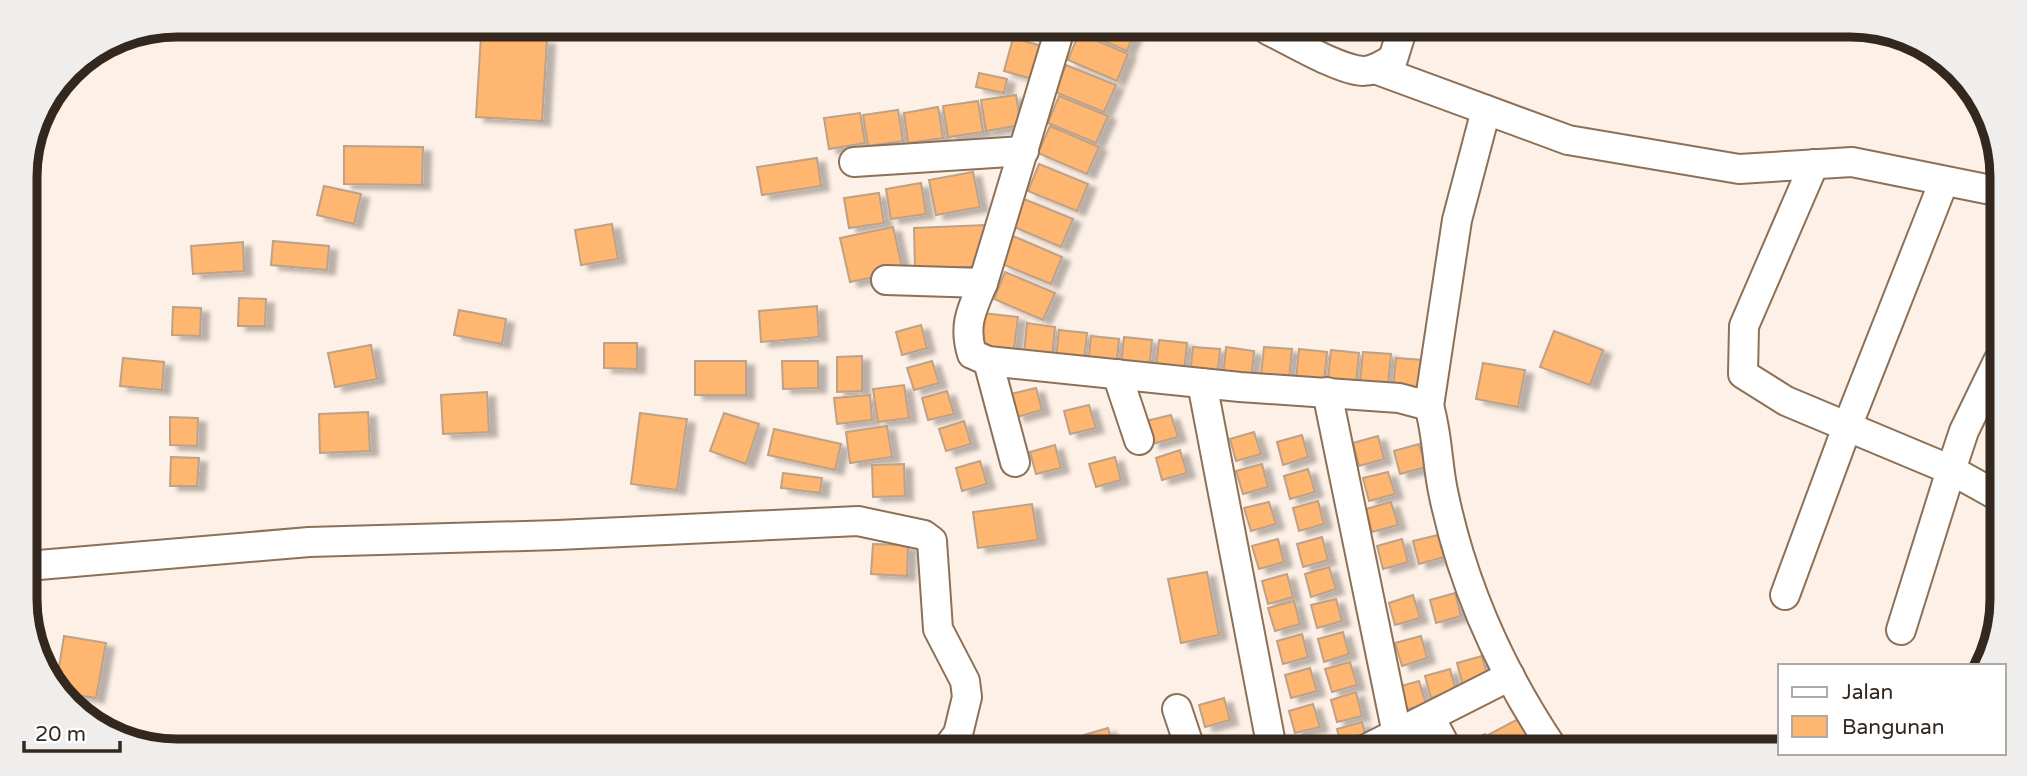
<svg xmlns="http://www.w3.org/2000/svg" width="2027" height="776" viewBox="0 0 2027 776" font-family="'Varela Round',sans-serif">
<defs>
<filter id="shadow"><feDropShadow dx="8" dy="4.5" stdDeviation="2" flood-color="#0004"/></filter>
</defs>
<rect width="100%" height="100%" fill="#fdf0e6"/>
<g fill="#feb671" stroke="#bea187" stroke-width="2" filter="url(#shadow)">
<path d="M1014,29H1051L1049,37L1014,30Z"/>
<path d="M1079,29H1136L1127,51L1078,30Z"/>
<path d="M1079,33L1128,54L1117,81L1068,60Z"/>
<path d="M481,36L547,40L542,121L476,117Z"/>
<path d="M1013,38L1049,48L1040,81L1004,71Z"/>
<path d="M1066,65L1116,85L1104,112L1055,92Z"/>
<path d="M979,73L1007,79L1004,93L976,87Z"/>
<path d="M1016,95L1021,125L986,131L981,100Z"/>
<path d="M1059,96L1108,116L1096,143L1048,123Z"/>
<path d="M978,101L983,132L948,137L943,106Z"/>
<path d="M938,107L943,138L908,143L904,113Z"/>
<path d="M898,110L903,141L868,146L863,115Z"/>
<path d="M860,113L865,143L829,149L824,118Z"/>
<path d="M1050,126L1099,147L1087,174L1038,153Z"/>
<path d="M344,146L423,147L422,185L344,184Z"/>
<path d="M817,158L821,186L762,195L757,167Z"/>
<path d="M1039,164L1088,184L1077,211L1028,191Z"/>
<path d="M973,172L980,207L936,215L929,180Z"/>
<path d="M921,183L926,214L891,219L886,189Z"/>
<path d="M324,186L361,194L354,224L317,215Z"/>
<path d="M879,193L884,223L849,228L844,198Z"/>
<path d="M1024,199L1073,219L1061,247L1012,226Z"/>
<path d="M612,224L618,259L581,265L575,230Z"/>
<path d="M986,225L988,266L915,269L914,228Z"/>
<path d="M893,227L903,271L850,282L840,238Z"/>
<path d="M1013,236L1062,257L1051,284L1002,264Z"/>
<path d="M273,241L329,246L327,270L271,265Z"/>
<path d="M243,242L244,271L193,274L191,246Z"/>
<path d="M1005,272L1055,293L1043,320L994,299Z"/>
<path d="M239,298L266,299L265,326H238Z"/>
<path d="M817,306L819,337L761,342L759,311Z"/>
<path d="M173,307L201,308L200,336L172,335Z"/>
<path d="M459,310L506,319L502,344L454,335Z"/>
<path d="M982,313L1018,317L1013,357L978,353Z"/>
<path d="M1027,323L1055,327L1052,357L1024,354Z"/>
<path d="M921,325L927,348L902,355L896,332Z"/>
<path d="M1059,330L1087,333L1084,363L1056,360Z"/>
<path d="M1554,331L1603,350L1590,385L1540,367Z"/>
<path d="M1091,336L1119,339L1116,369L1088,366Z"/>
<path d="M1124,337L1152,340L1149,370L1121,367Z"/>
<path d="M1159,340L1187,343L1184,373L1156,370Z"/>
<path d="M604,343H637V369L604,368Z"/>
<path d="M371,345L377,379L335,387L328,353Z"/>
<path d="M1193,347L1220,349L1217,379L1190,377Z"/>
<path d="M1226,347L1254,351L1251,380L1223,378Z"/>
<path d="M1264,347L1292,349L1289,379L1261,376Z"/>
<path d="M1299,349L1327,352L1324,382L1296,380Z"/>
<path d="M1331,350L1359,353L1356,383L1328,380Z"/>
<path d="M1363,352L1391,354L1388,384L1360,382Z"/>
<path d="M862,356V391L837,392V357Z"/>
<path d="M123,358L164,362L162,390L120,386Z"/>
<path d="M1396,358L1424,360L1421,390L1393,388Z"/>
<rect x="695" y="361" width="51" height="34"/>
<path d="M782,361H818V388L783,389Z"/>
<path d="M932,361L939,383L914,390L907,368Z"/>
<path d="M1483,363L1525,370L1518,407L1476,399Z"/>
<path d="M904,385L909,418L878,422L873,389Z"/>
<path d="M1036,388L1042,410L1017,417L1011,394Z"/>
<path d="M947,391L954,414L928,420L922,398Z"/>
<path d="M487,392L489,432L443,434L441,395Z"/>
<path d="M870,395L872,420L837,424L834,398Z"/>
<path d="M1089,405L1096,428L1070,434L1064,411Z"/>
<path d="M368,412L370,451L320,453L319,414Z"/>
<path d="M640,413L687,419L677,490L631,484Z"/>
<path d="M724,413L759,424L746,464L710,451Z"/>
<path d="M1171,415L1178,437L1152,444L1146,421Z"/>
<path d="M170,417L198,418L197,446L170,445Z"/>
<path d="M964,421L971,444L946,451L939,429Z"/>
<path d="M887,426L892,457L850,463L846,432Z"/>
<path d="M774,429L841,444L835,470L768,455Z"/>
<path d="M1254,432L1261,454L1236,461L1230,439Z"/>
<path d="M1302,435L1308,457L1283,465L1277,442Z"/>
<path d="M1378,436L1384,459L1359,466L1353,443Z"/>
<path d="M1419,444L1426,467L1400,474L1394,451Z"/>
<path d="M1055,445L1061,468L1036,474L1030,452Z"/>
<path d="M1180,450L1187,473L1162,480L1156,458Z"/>
<path d="M171,457L199,458L197,486H170Z"/>
<path d="M1115,457L1121,480L1096,487L1089,464Z"/>
<path d="M980,461L987,484L962,491L956,468Z"/>
<path d="M904,464L905,496L873,497L872,465Z"/>
<path d="M1262,464L1268,487L1243,494L1236,471Z"/>
<path d="M1308,469L1315,492L1290,499L1284,476Z"/>
<path d="M1388,472L1395,494L1369,501L1363,478Z"/>
<path d="M783,473L822,478L820,493L781,488Z"/>
<path d="M1318,501L1324,524L1299,531L1293,508Z"/>
<path d="M1269,502L1276,524L1251,531L1244,508Z"/>
<path d="M1391,502L1398,525L1372,532L1366,509Z"/>
<path d="M1032,504L1038,540L978,548L973,512Z"/>
<path d="M1438,535L1444,557L1419,564L1413,541Z"/>
<path d="M1322,537L1328,560L1303,567L1297,544Z"/>
<path d="M1278,539L1284,562L1259,569L1252,546Z"/>
<path d="M1402,539L1408,562L1383,569L1377,546Z"/>
<path d="M873,544L908,545L907,576L871,574Z"/>
<path d="M1329,567L1336,589L1311,597L1305,574Z"/>
<path d="M1207,572L1219,635L1181,643L1168,579Z"/>
<path d="M1287,574L1293,597L1268,604L1262,581Z"/>
<path d="M1455,593L1461,616L1436,623L1430,600Z"/>
<path d="M1413,595L1420,618L1395,625L1389,603Z"/>
<path d="M1336,599L1342,621L1317,628L1311,605Z"/>
<path d="M1294,601L1300,624L1275,631L1268,608Z"/>
<path d="M1343,632L1349,654L1324,662L1318,639Z"/>
<path d="M1302,634L1308,657L1283,664L1277,641Z"/>
<path d="M64,636L106,643L96,698L59,692L56,686Z"/>
<path d="M1421,636L1427,658L1402,666L1395,643Z"/>
<path d="M1482,656L1488,678L1463,686L1457,663Z"/>
<path d="M1350,662L1357,685L1332,692L1325,669Z"/>
<path d="M1310,668L1317,691L1291,698L1285,675Z"/>
<path d="M1450,669L1456,691L1431,698L1425,676Z"/>
<path d="M1419,681L1426,704L1400,711L1394,688Z"/>
<path d="M1356,692L1362,716L1337,722L1331,700Z"/>
<path d="M1224,698L1230,720L1205,727L1199,705Z"/>
<path d="M1313,704L1320,727L1295,733L1289,711Z"/>
<path d="M1518,719L1532,747L1526,750H1495L1488,735Z"/>
<path d="M1362,722L1368,744L1342,749L1337,729Z"/>
<path d="M1108,728L1114,748H1087L1084,735Z"/>
<path d="M1485,734L1493,750L1455,749Z"/>
<path d="M1316,736L1320,749H1293L1292,742Z"/>
</g>
<g fill="none" stroke-linecap="round" stroke-linejoin="round">
<defs>
<g id="minor">
<path d="M1060,29L983,283C972,309 963,325 972,354L988,361L1240,387L1399,398L1429,406C1438,436 1437,466 1444,496C1463,586 1502,673 1554,750"/>
<path d="M1268,30C1291,41 1339,70 1363,71C1375,71 1383,64 1393,59L1402,30"/>
<path d="M1375,69L1568,140L1739,169L1852,162L2001,192"/>
<path d="M854,162L1024,151"/>
<path d="M1814,164L1744,326L1743,374L1786,401L1951,470L1901,630"/>
<path d="M886,280L983,283"/>
<path d="M988,361L1015,462"/>
<path d="M1117,374L1139,440"/>
<path d="M1202,383L1272,749"/>
<path d="M1327,392L1397,734"/>
<path d="M1429,406L1457,220L1486,110"/>
<path d="M1996,495L1951,470L1964,431L1998,361"/>
<path d="M27,566L309,542L558,535L858,521L924,535L932,541L938,629L965,681L967,697L958,734L948,747"/>
<path d="M1785,595L1847,427L1944,181"/>
<path d="M1177,709L1190,748"/>
<path d="M1430,717L1447,749"/>
<path d="M1366,749L1510,676"/>
</g>
</defs>
<use href="#minor" stroke="#8c7158" stroke-width="32"/>
<use href="#minor" stroke="#fff" stroke-width="28"/>
</g>
<path d="M0 0H2027V776H0ZM177 37H1850A140 140 0 0 1 1990 177V599A140 140 0 0 1 1850 739H177A140 140 0 0 1 37 599V177A140 140 0 0 1 177 37Z" fill="#efeeed" fill-rule="evenodd"/>
<path fill="none" stroke="#34281e" stroke-width="9" d="M177 37H1850A140 140 0 0 1 1990 177V599A140 140 0 0 1 1850 739H177A140 140 0 0 1 37 599V177A140 140 0 0 1 177 37Z"/>
<rect x="1778" y="664" width="228" height="91" fill="#ffffff" stroke="#aea9a5" stroke-width="2"/>
<rect x="1792" y="687" width="35" height="10" fill="#ffffff" stroke="#aea9a5" stroke-width="2"/>
<text x="1842" y="699" font-size="21" fill="#34281e">Jalan</text>
<rect x="1792" y="716" width="35" height="21" fill="#feb671" stroke="#aea9a5" stroke-width="2"/>
<text x="1842" y="734" font-size="21" fill="#34281e">Bangunan</text>
<path d="M24 741v10h96v-10" fill="none" stroke="#34281e" stroke-width="3.5"/>
<text x="35" y="741" font-size="21" fill="#34281e" stroke="#ffffff" stroke-width="5" paint-order="stroke">20 m</text>
</svg>
